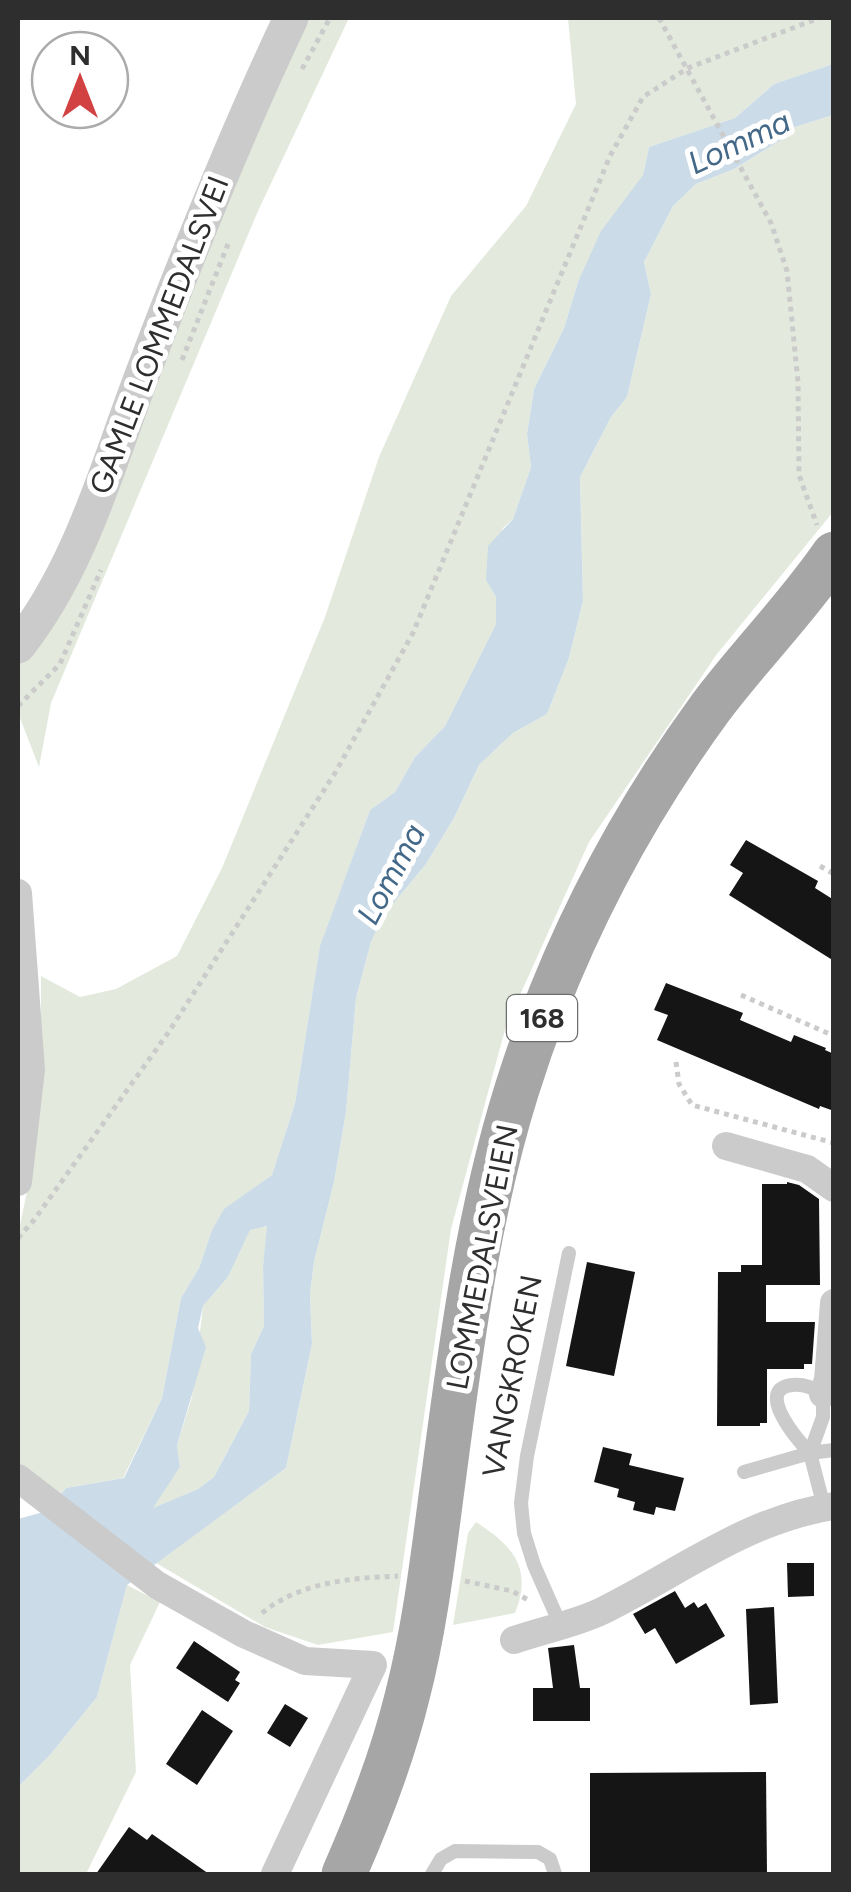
<svg xmlns="http://www.w3.org/2000/svg" width="851" height="1892" viewBox="0 0 851 1892" font-family="Figtree,sans-serif">
<rect width="100%" height="100%" fill="#fff"/>
<g fill="#e3eadd">
<path d="M304,18H349L258,211L51,703L39,767L18,713V666L35,641Z"/>
<path d="M568,18H833V64L774,84L735,118L649,147L643,175L578,282L564,328L534,389L527,434L531,467L513,519L503,528L486,579L496,597V624L445,726L415,757L395,792L370,810L320,947L295,1103L272,1175L225,1209L212,1230L199,1268L181,1298L162,1398L123,1478L66,1488L59,1496L18,1468V1234L31,1173L41,1087V976L80,997L116,989L177,956L222,868L325,617L379,457L451,296L526,206L576,104Z"/>
<path d="M833,115V512L717,654L589,842L506,1026L451,1229L393,1632L318,1645L265,1627L156,1563L286,1468L312,1344L310,1294L314,1262L334,1182L346,1112L356,998L371,942L382,917L426,864L454,818L479,765L513,733L547,714L569,658L583,601L580,477L611,417L627,397L651,294L644,262L673,206L696,184L734,169L786,137L795,127Z"/>
<path d="M268,1226L263,1266L264,1326L251,1354L249,1411L214,1477L198,1489L151,1509L180,1467L177,1445L192,1397L203,1306L228,1277L250,1229Z"/>
<path d="M476,1522C513,1546 533,1568 515,1613L453,1625L468,1533Z"/>
<path d="M127,1585L160,1602L130,1665L136,1772L86,1874H18V1787L50,1755L97,1697Z"/>
</g>
<path fill="#cbdbe8" fill-rule="evenodd" d="M833,64V115L795,127L786,137L734,169L696,184L673,206L644,262L651,294L627,397L611,417L580,477L583,601L569,658L547,714L513,733L479,765L454,818L426,864L382,917L371,942L356,998L346,1112L334,1182L314,1262L310,1294L312,1344L286,1468L127,1585L97,1697L50,1755L18,1787V1519L47,1511L66,1488L124,1478L162,1398L181,1298L199,1268L212,1230L224,1209L272,1175L295,1103L320,946L370,810L395,792L415,757L445,726L496,624V597L486,580L488,546L513,519L531,467L527,434L534,389L564,328L578,282L601,231L643,175L649,147L735,118L774,84ZM267,1226L263,1266L264,1326L251,1354L249,1411L214,1477L198,1489L153,1508L180,1467L177,1445L206,1347L198,1328L203,1306L228,1277L250,1230Z"/>
<g fill="#151515">
<path d="M746,840L818,881L815,888L834,900V961L729,895L743,873L730,865Z"/>
<path d="M666,983L743,1013L740,1020L791,1042L794,1035L826,1048L825,1050L834,1054V1111L820,1106L819,1109L657,1040L668,1015L654,1010Z"/>
<path d="M787,1182L799,1185L819,1199L820,1285H766V1322H815L812,1364H804V1369H767V1423H760V1426H717L718,1272H741V1265H762V1184H787Z"/>
<path d="M587,1262L635,1272L614,1376L566,1366Z"/>
<path d="M603,1447L632,1454L629,1465L684,1478L675,1511L656,1507L654,1515L633,1510L635,1502L617,1497L619,1489L594,1482Z"/>
<path d="M787,1563H814V1596L788,1597Z"/>
<path d="M675,1591L685,1608L694,1602L698,1608L706,1603L725,1636L676,1664L655,1628L645,1634L633,1614Z"/>
<path d="M774,1607L778,1703L750,1705L746,1609Z"/>
<path d="M194,1641L240,1672L235,1680L240,1683L228,1702L176,1668Z"/>
<path d="M574,1645L580,1688H590V1721H533V1688H553L548,1648Z"/>
<path d="M285,1704L308,1718L290,1747L267,1733Z"/>
<path d="M202,1710L233,1731L197,1785L166,1764Z"/>
<path d="M766,1772L767,1874H590V1773Z"/>
<path d="M129,1827L147,1840L152,1834L209,1874H96Z"/>
</g>
<g fill="none" stroke-linecap="round" stroke-linejoin="round">
<g stroke="#cbcbcb" stroke-width="5" stroke-dasharray="5 5" stroke-linecap="butt">
<path d="M659,18L771,223L787,271L798,382L799,475L817,525"/>
<path d="M302,69L330,18"/>
<path d="M182,360L228,244"/>
<path d="M18,706L60,664L101,570"/>
<path d="M820,866L834,874"/>
<path d="M741,995L834,1036"/>
<path d="M676,1062L679,1084L692,1105L834,1143"/>
<path d="M18,1238L34,1220L168,1033L335,773L413,633L610,156L643,97L688,68L819,18"/>
<path d="M465,1581L512,1591L530,1601"/>
<path d="M262,1613C300,1582 351,1578 398,1576"/>
</g>
<g stroke="#cbcbcb" stroke-width="14">
<path d="M810,1453C798,1441 753,1388 793,1385C805,1384 813,1388 823,1394V1417L810,1453L824,1507"/>
<path d="M744,1472L810,1453L834,1450"/>
<path d="M560,1624L534,1565L524,1533L521,1503L527,1456L569,1253"/>
<path d="M432,1874L441,1859L455,1851L538,1852L550,1859L555,1874"/>
</g>
<g stroke="#cbcbcb" stroke-width="28">
<path d="M18,893L31,1070L18,1182"/>
<path d="M726,1146L807,1169L834,1188"/>
<path d="M823,1394L828,1380L834,1303"/>
<path d="M18,1478L157,1585L244,1634L305,1661L373,1665L275,1874"/>
<path d="M514,1640C543,1630 575,1624 602,1611C679,1573 747,1519 834,1506"/>
</g>
<path stroke="#cbcbcb" stroke-width="35" d="M18,646C81,567 108,464 144,370C189,251 237,132 291,18"/>
<path stroke="#a6a6a6" stroke-width="45" d="M344,1874C369,1817 392,1758 407,1697C426,1624 434,1548 444,1474C461,1345 478,1213 517,1089C560,952 626,823 711,707C750,655 797,608 834,554"/>
</g>
<g text-anchor="middle" dominant-baseline="central" stroke-width="10" stroke-linejoin="round" paint-order="stroke">
<rect fill="#fff" stroke="#6d6d6d" stroke-width="2.5" x="507" y="995" width="70" height="46" rx="8"/>
<g font-size="28" font-weight="bold" fill="#2e2e2e">
<text x="542" y="1018">168</text>
</g>
<g font-size="30" fill="#2e2e2e" stroke="#fff">
<text transform="translate(159 335) rotate(-69)">GAMLE LOMMEDALSVEI</text>
<text transform="translate(482 1257) rotate(-79)">LOMMEDALSVEIEN</text>
<text transform="translate(512 1376) rotate(-79)">VANGKROKEN</text>
</g>
<g font-size="32" font-style="italic" fill="#446988" stroke="#fff">
<text transform="translate(739 142) rotate(-25)">Lomma</text>
<text transform="translate(391 874) rotate(-62)">Lomma</text>
</g>
</g>
<rect width="851" height="1892" fill="none" stroke="#2e2e2e" stroke-width="40"/>
<g transform="translate(80 80)"><circle r="48" fill="#ffffff" stroke="#ababab" stroke-width="2.5"/>
<path d="M0-8L18 38L0 25L-18 38Z" fill="#d34242"/>
<text y="-15" font-size="28" font-weight="bold" text-anchor="middle" fill="#2e2e2e">N</text>
</g>
</svg>
